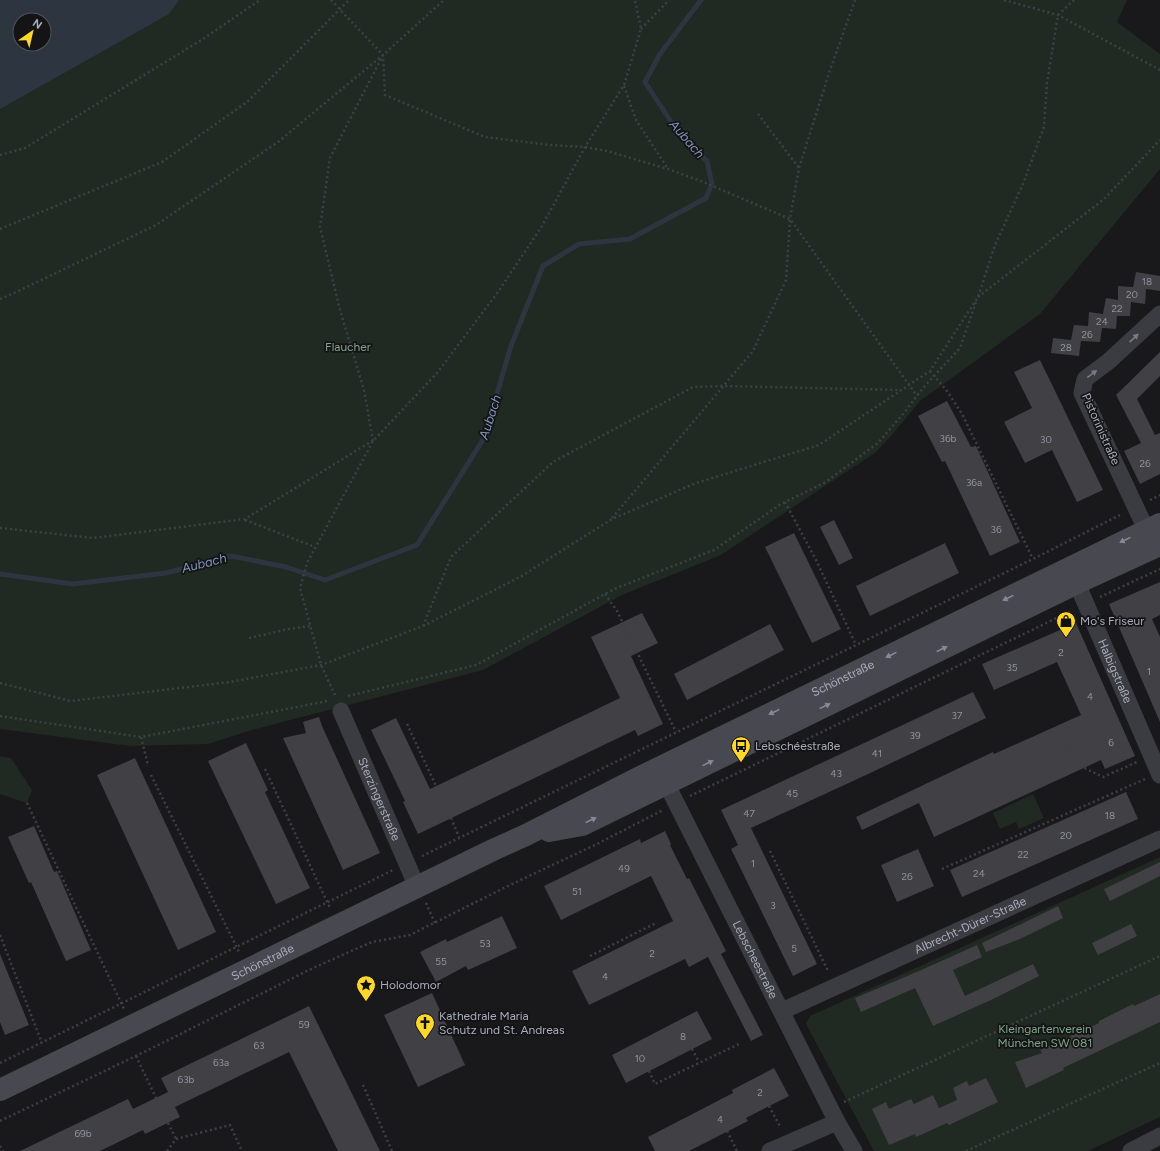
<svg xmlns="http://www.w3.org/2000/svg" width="1160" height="1151" viewBox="0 0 1160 1151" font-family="Figtree,sans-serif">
<rect width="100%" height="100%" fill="#19181b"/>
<g fill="#202922" fill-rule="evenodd">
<path d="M0,0H1127L1117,22L1160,54V169L1040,314L920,401L891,436L875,453L721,555L622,595L483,670L252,730L208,744L130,746L0,729ZM20,20H44V44H20Z"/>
<path d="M0,756L11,758L32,790L27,803L0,794Z"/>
<path d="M1033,794L1044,818L1019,829L1016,822L1000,829L993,813Z"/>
<path d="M1160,857V1117L1088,1151H874L806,1024L810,1016Z"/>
</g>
<path fill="#2d3540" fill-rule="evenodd" d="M0,0H179L169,14L0,109ZM20,20H44V44H20Z"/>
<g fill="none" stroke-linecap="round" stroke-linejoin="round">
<path stroke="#2d3540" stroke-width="5" d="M0,574L73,584L166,573L231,556L286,567L325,580L417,545L484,438L511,346L543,266L579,244L630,239L706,198L712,184L707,161L691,147L670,120L645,82L660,54L701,0"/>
</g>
<g fill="#404045">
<path d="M1136,272L1160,276V291L1146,289L1145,304L1131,302L1130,316H1117L1116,329L1102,328L1100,342L1081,341L1079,356L1051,353L1053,338L1071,340L1074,325L1088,326L1089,312L1103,314L1106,298L1118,300V286L1133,287Z"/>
<path d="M1160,352V376L1137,399L1155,435L1160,433V474L1140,484L1124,451L1141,443L1116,395Z"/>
<path d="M1040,360L1103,490L1077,502L1052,450L1025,463L1004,422L1032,408L1014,372Z"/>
<path d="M947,401L971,447L976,446L1020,542L990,556L945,461L942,462L918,416Z"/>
<path d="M834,520L853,558L839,565L820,527Z"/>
<path d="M794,533L841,629L812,643L765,547Z"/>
<path d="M945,543L959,573L870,616L856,586Z"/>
<path d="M1160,582V615L1152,619L1160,637V722L1109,604Z"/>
<path d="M642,613L658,643L631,656L663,724L638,736L635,730L418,834L403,802L405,801L371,730L396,718L430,789L620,698L591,637Z"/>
<path d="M1076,623L1135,756L1105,769L1101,760L934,837L919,803L862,830L856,817L993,752L994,754L1081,715L1057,662L994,690L982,664Z"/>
<path d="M770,624L784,650L687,700L674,674Z"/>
<path d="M973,692L986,718L866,775L751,828L817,964L793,976L731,849L738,845L721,810Z"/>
<path d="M319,717L322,726L380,853L343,870L283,738L306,733L303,722Z"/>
<path d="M246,743L268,790L265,792L310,888L276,904L208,761Z"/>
<path d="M135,758L216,932L178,950L97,775Z"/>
<path d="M1126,792L1138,819L962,897L950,870Z"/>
<path d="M34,826L54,872L57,871L91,950L66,961L31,882L29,883L8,837Z"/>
<path d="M665,831L671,844L670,845L687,879L689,878L726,951L721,954L763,1035L751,1041L708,957L689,967L685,959L589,1005L572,971L673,921L651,876L561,920L544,886L640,839L641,843Z"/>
<path d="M918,849L934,886L897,902L881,865Z"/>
<path d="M1160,862V876L1110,901L1104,889Z"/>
<path d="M1058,906L1063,918L1020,939L986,952L982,943Z"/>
<path d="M502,916L517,948L468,970L466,966L436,982L420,952L446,939L447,942Z"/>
<path d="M1131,924L1137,936L1098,955L1092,943Z"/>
<path d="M977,945L982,957L953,970L965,996L1033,964L1039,976L991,1000L933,1026L915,988L861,1012L855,998L919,971Z"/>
<path d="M0,954L29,1025L5,1035L0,1022Z"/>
<path d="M432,993L465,1065L418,1087L384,1015Z"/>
<path d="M1160,994V1022L1063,1068L1064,1070L1026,1088L1015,1062L1042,1053L1040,1050L1099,1023V1021L1133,1004L1134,1006Z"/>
<path d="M309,1006L380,1151H338L289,1052L175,1107L180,1117L145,1134L143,1130L100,1151H20L128,1099L133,1109L168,1092L161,1078Z"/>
<path d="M697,1011L712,1039L626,1083L612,1055Z"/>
<path d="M774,1068L789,1096L746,1118L748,1121L689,1151H655L648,1137L733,1093L732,1090Z"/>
<path d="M986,1078L998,1102L949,1125L947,1123L916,1137L915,1134L889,1145L872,1109L886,1102L889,1109L911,1099L914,1104L933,1095L939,1108L957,1100L953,1088L967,1081L969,1086Z"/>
</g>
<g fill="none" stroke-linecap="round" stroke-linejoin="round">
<g stroke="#3f4047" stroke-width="2.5" stroke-dasharray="2 3" stroke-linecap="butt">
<path d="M331,0L383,55L385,95L485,137L550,145L585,147L607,151L668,169L701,181L790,219L917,396"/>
<path d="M1004,0L1058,15L1160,70"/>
<path d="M641,29L669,0"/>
<path d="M624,86L636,120L668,169"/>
<path d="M758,114L799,168"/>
<path d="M0,155L25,148L203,39L260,0"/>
<path d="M0,229L162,162L247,102L349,0"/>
<path d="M978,297L1104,199L1160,140"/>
<path d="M0,299L12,294L156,225L278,142L383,55L444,0"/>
<path d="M930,371L947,391L962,414L1033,559"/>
<path d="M373,441L364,390L340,310L320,227L330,158L382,57"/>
<path d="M1150,500L1160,495"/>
<path d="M785,502L816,560L856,645"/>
<path d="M612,518L753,351L786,280L790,219L799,168L830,70L855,0"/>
<path d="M245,520L315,547"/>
<path d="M0,528L93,538L245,519L372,441"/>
<path d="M605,594L617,611L676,732"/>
<path d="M1100,597L1160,569"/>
<path d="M423,626L451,557L553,462L693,387L723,386L901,390"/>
<path d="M249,638L289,629L311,626"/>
<path d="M0,683L71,701L230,682L321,665L423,626L520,577L612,519L696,483L819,445L930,371L978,297L995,245L1023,184L1044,127L1047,83L1058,15L1074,0"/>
<path d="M335,695L321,665L300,588L307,563L373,441L437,373L498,292L542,226L585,147L624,85L641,29L635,0"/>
<path d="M348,696L476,665L614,589L714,550L781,504L826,482L878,443L903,414L923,388L960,348L976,302"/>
<path d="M0,716L141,737L328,701"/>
<path d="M407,724L436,786"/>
<path d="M141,737L148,765"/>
<path d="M1065,745L1068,743L1078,765L1103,777L1137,762"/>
<path d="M265,769L330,908"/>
<path d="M151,775L239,952"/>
<path d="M690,796L1071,611"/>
<path d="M27,803L124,1009"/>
<path d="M451,818L459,837"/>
<path d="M770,851L828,971"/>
<path d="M422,856L1033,559L1120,515"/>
<path d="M942,869L1145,779"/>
<path d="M426,903L435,923"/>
<path d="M0,935L42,1043"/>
<path d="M590,956L656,923"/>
<path d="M692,1049L699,1062"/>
<path d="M136,1056L156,1098"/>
<path d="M0,1063L393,870"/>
<path d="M649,1071L655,1084L741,1043"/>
<path d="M363,1085L392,1151"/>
<path d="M844,1102L1160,956"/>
<path d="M769,1106L781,1128"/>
<path d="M0,1121L136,1056L313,968L372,942L410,935L512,884L595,845L663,810"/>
<path d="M168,1123L176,1139"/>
<path d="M727,1131L737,1151"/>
<path d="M0,1146L3,1151"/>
<path d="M167,1151L176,1139L230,1125L242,1151"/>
<path d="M966,1151L1160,1063"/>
</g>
<g stroke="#3b3b42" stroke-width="17">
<path d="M1152,542L1082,393L1085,379L1109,361L1160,314"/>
<path id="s1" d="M1072,572L1160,775"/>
<path id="s2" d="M341,711L417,887"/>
<path id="s3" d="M661,773L837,1122L854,1151"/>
<path id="s4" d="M782,1011L1160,839"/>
<path d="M770,1151L837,1122"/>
<path d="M1131,1151L1160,1136"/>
</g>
<g stroke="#474850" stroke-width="22">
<path d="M549,831L582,825L1077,583L1160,545"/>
<path id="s5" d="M0,1090L495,849L526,835L638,778L1160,524"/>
</g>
</g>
<defs><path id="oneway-solid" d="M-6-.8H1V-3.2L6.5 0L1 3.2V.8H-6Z"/></defs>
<g fill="#787a85">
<use href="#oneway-solid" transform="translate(1134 338) rotate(-43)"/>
<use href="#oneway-solid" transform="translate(1092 374) rotate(-37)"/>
</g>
<g fill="#878a96">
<use href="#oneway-solid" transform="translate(1125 540) rotate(154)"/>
<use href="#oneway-solid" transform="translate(1008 598) rotate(154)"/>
<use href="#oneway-solid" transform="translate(942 649) rotate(-26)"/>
<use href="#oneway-solid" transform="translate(891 655) rotate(154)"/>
<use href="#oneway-solid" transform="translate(825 706) rotate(-26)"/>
<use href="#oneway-solid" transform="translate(774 712) rotate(154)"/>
<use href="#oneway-solid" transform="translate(708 763) rotate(-26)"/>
<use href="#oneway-solid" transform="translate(591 820) rotate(-26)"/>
</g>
<defs>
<symbol id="shop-pin" viewBox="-11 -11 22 30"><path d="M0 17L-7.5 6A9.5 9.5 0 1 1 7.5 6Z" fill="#fdd72e" stroke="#141316"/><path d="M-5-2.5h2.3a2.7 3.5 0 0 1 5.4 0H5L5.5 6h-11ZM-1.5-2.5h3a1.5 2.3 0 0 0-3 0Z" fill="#111"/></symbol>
<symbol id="bus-pin" viewBox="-11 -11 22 30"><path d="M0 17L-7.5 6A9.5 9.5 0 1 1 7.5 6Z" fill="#fdd72e" stroke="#141316"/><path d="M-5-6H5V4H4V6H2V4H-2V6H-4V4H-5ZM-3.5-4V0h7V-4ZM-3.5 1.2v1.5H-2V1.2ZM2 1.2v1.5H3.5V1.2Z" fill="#111"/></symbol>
<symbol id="sight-pin" viewBox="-11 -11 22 30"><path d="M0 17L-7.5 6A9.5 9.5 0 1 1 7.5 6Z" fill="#fdd72e" stroke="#141316"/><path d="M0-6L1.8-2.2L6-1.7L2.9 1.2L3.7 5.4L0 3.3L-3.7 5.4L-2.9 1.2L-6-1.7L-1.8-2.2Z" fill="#111"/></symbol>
<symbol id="church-pin" viewBox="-11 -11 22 30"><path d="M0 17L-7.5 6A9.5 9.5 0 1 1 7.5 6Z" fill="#fdd72e" stroke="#141316"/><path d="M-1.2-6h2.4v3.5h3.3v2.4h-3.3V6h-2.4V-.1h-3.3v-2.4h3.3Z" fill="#111"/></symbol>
</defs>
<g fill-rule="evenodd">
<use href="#shop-pin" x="1055" y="610" width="22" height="30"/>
<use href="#bus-pin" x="730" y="735" width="22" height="30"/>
<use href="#sight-pin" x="355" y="974" width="22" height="30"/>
<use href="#church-pin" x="414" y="1012" width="22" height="30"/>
</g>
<g text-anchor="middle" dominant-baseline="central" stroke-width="3.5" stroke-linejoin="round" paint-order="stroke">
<g font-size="10" fill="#90929e">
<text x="1147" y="281">18</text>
<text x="1132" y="294">20</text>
<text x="1117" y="308">22</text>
<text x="1102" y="321">24</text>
<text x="1087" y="334">26</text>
<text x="1066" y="347">28</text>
<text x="948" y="438">36b</text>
<text x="1046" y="439">30</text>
<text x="1145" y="463">26</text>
<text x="974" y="482">36a</text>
<text x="996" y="529">36</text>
<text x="1061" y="652">2</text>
<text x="1012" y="667">35</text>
<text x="1149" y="671">1</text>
<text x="1090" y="696">4</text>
<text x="957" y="715">37</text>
<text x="915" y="735">39</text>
<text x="1111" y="742">6</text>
<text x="877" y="753">41</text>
<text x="836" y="773">43</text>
<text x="792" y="793">45</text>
<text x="749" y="813">47</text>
<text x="1110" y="815">18</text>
<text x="1066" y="835">20</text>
<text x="1023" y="854">22</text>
<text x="753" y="863">1</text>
<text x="624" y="868">49</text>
<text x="979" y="873">24</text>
<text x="907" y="876">26</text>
<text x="577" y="891">51</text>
<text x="773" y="905">3</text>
<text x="485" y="943">53</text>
<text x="794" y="948">5</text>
<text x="652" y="953">2</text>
<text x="441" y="961">55</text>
<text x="605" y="976">4</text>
<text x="304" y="1024">59</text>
<text x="683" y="1036">8</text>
<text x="259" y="1045">63</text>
<text x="640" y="1058">10</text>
<text x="221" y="1062">63a</text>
<text x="186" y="1079">63b</text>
<text x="760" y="1092">2</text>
<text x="720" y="1119">4</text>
<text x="83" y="1133">69b</text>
</g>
<g font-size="12" fill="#80a788" stroke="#141316">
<text x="348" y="347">Flaucher</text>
<text x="1045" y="1029">Kleingartenverein<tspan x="1045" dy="14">München SW 081</tspan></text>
</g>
<g font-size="12" fill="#aaadbb" stroke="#141316">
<text transform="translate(1101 429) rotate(66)">Pistorinistraße</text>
<text stroke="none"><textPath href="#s1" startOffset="108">Halbigstraße</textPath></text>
<text stroke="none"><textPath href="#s5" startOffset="938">Schönstraße</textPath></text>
<text stroke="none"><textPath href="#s2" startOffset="96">Sterzingerstraße</textPath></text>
<text stroke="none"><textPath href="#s4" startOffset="207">Albrecht-Dürer-Straße</textPath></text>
<text stroke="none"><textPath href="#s3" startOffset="209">Lebscheestraße</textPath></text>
<text stroke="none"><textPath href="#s5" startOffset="292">Schönstraße</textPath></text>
</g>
<g font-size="12" fill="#aaadbb" stroke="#141316" text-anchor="start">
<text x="1080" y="621">Mo's Friseur</text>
<text x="755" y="746">Lebschéestraße</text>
<text x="380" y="985">Holodomor</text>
<text x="439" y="1016">Kathedrale Maria<tspan x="439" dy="14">Schutz und St. Andreas</tspan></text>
</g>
<g font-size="13" font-style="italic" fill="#7f95b8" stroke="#141316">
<text transform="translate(687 139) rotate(49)">Aubach</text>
<text transform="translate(490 417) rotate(-72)">Aubach</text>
<text transform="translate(204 563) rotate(-14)">Aubach</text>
</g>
</g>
<g transform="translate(32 32) rotate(34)"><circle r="19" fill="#141316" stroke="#505158"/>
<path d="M0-3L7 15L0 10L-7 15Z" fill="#fdd72e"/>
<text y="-6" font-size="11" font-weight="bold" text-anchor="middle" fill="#aaadbb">N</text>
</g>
</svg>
